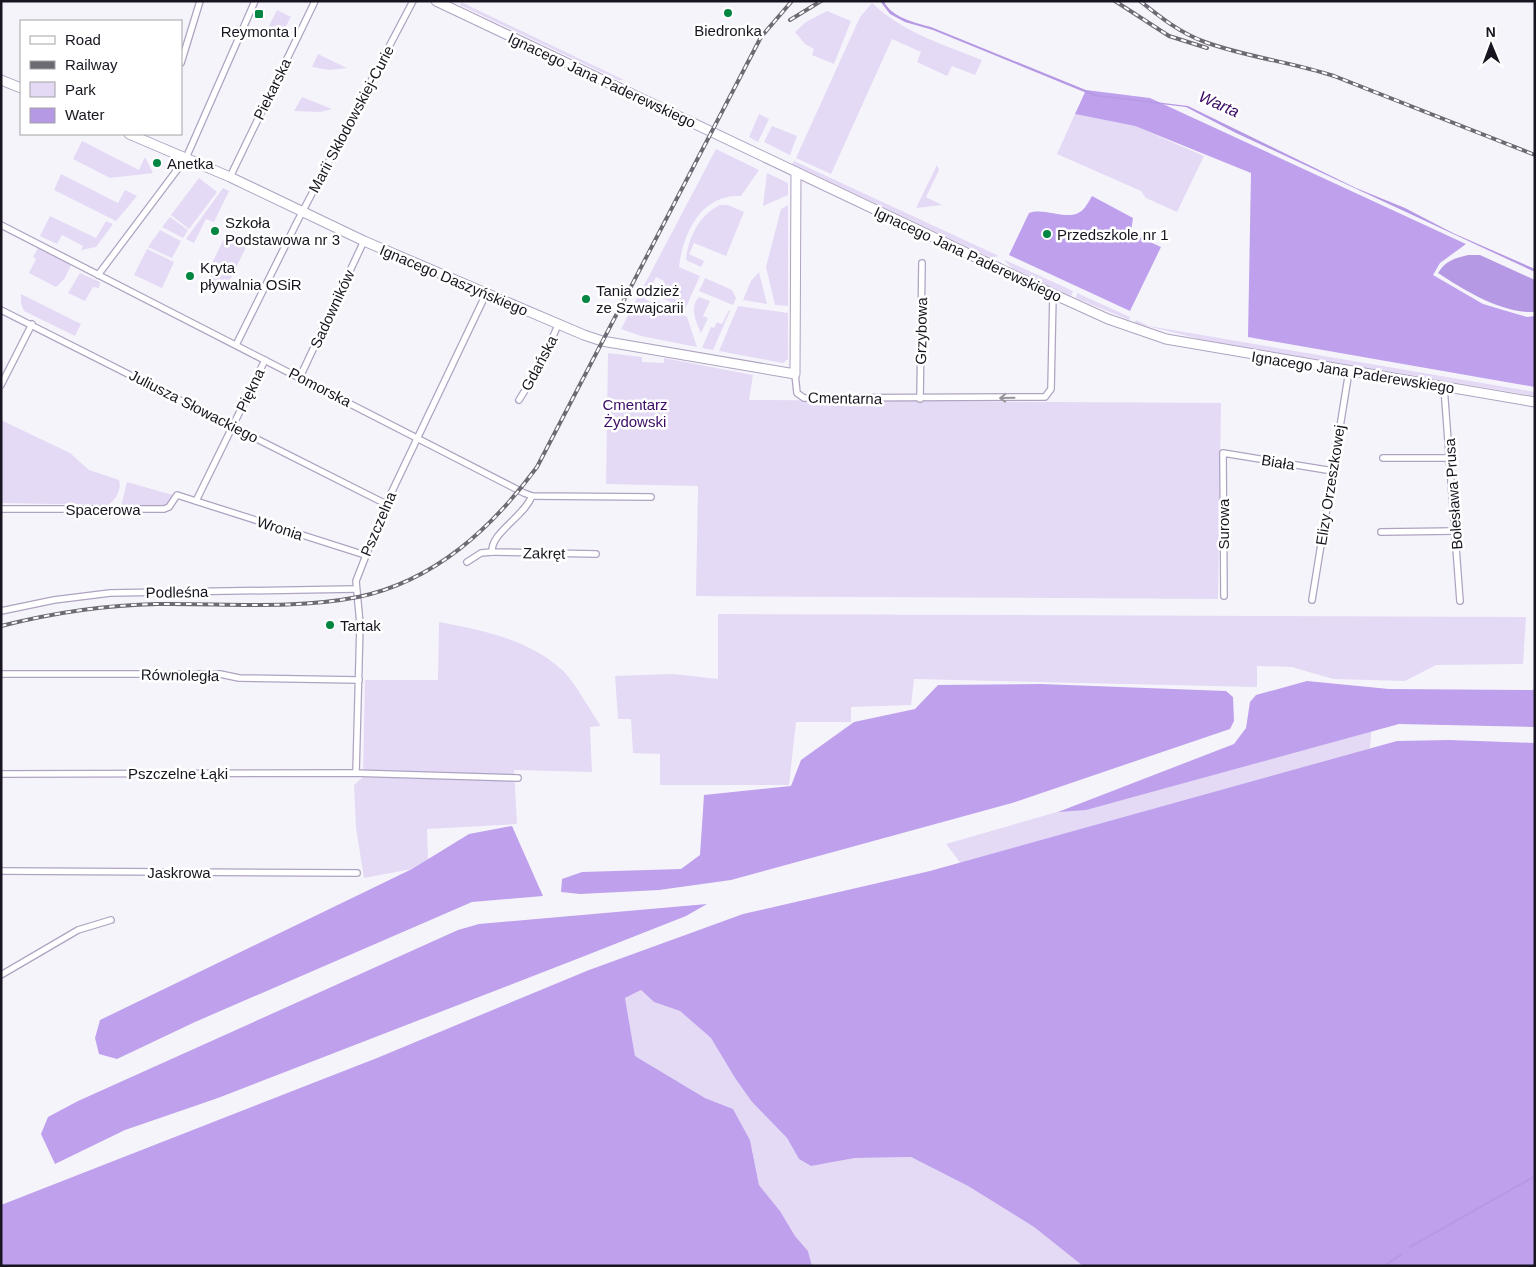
<svg xmlns="http://www.w3.org/2000/svg" width="1536" height="1267" viewBox="0 0 1536 1267" font-family="Arial,sans-serif">
<rect width="100%" height="100%" fill="#f6f4fb"/>
<g fill="#e4daf5">
<path d="M461,2L624,80H618L460,5Z"/>
<path d="M872,3C904,33 942,44 982,60L975,75L952,66L947,76L917,62L921,52L892,39L831,174L796,158L860,17Z"/>
<path d="M277,10L291,17L281,35L268,28Z"/>
<path d="M827,11L851,21L834,64L812,55L814,49L805,44L795,32L806,22Z"/>
<path d="M318,54L347,68L330,70L312,67Z"/>
<path d="M302,97L332,109L320,112L294,111Z"/>
<path d="M759,114L769,119L758,142L749,137Z"/>
<path d="M1075,114L1135,126L1204,156L1177,212L1146,198L1141,191L1057,154Z"/>
<path d="M772,126L797,136L790,155L764,142Z"/>
<path d="M82,141L139,170L145,157L153,173L110,178L73,159Z"/>
<path d="M716,149L759,170L741,196C701,194 683,233 679,267L700,276L685,309L656,295L664,281L656,277L645,299L652,303L654,299L687,317L697,347L641,336L621,329Z"/>
<path d="M794,161L999,256L991,258L792,164Z"/>
<path d="M937,165L939,170L926,197L942,205L916,208Z"/>
<path d="M767,173L788,183V195L763,206Z"/>
<path d="M61,174L118,203L125,190L137,196L116,221L54,190Z"/>
<path d="M199,178L217,192L189,229L171,215Z"/>
<path d="M223,188L229,191L214,222L206,219L194,243L186,239Z"/>
<path d="M720,205H728L744,212L726,256L694,243L689,254L704,261L701,267L686,260C688,238 699,215 720,205Z"/>
<path d="M788,205V306L775,305L766,267L781,209Z"/>
<path d="M50,216L96,238L106,221L113,224L96,247L81,250L83,246L62,235L57,244L40,236Z"/>
<path d="M170,217L188,230L183,238L162,227Z"/>
<path d="M160,230L181,241L172,258L148,247Z"/>
<path d="M227,233L248,243L226,288L209,279L216,265L212,263Z"/>
<path d="M38,248L71,265L65,278L56,287L29,273L36,259L33,257Z"/>
<path d="M147,249L174,262L162,288L134,275Z"/>
<path d="M1005,260L1073,291L1071,296C1057,289 1010,273 1005,260Z"/>
<path d="M759,272L767,304L743,300L751,281Z"/>
<path d="M80,273L100,282L99,288L93,287L85,301L68,293Z"/>
<path d="M705,278L732,290L736,298L733,305L699,291Z"/>
<path d="M1077,293L1130,317L1129,320L1076,298Z"/>
<path d="M21,294L81,324L75,336L24,311L21,303Z"/>
<path d="M699,297L710,301L703,316L708,318L701,333C696,322 689,307 699,297Z"/>
<path d="M738,306L788,313V359L783,363L719,351Z"/>
<path d="M729,310L730,311L713,350L702,348L711,327L714,328L717,322L722,324Z"/>
<path d="M1136,320L1149,326L1535,392V396L1208,341L1135,323Z"/>
<path d="M608,353L642,357V362L664,363V358L753,375L749,400L1221,403L1218,599L696,596L698,486L606,484Z"/>
<path d="M1,420L70,453L89,470L119,480C122,489 116,500 108,505L1,503Z"/>
<path d="M127,482L176,496L164,506H121Z"/>
<path d="M718,614L1526,617L1523,664L1436,665L1405,681L1333,679L1292,667L1257,666V687L914,679L911,705L851,707V722H796L789,785H660V754L633,753L631,719H618L615,676L673,674L718,679Z"/>
<path d="M439,622C482,630 527,639 561,669C574,680 590,711 601,726L590,727L592,772L514,770L517,824L427,829L428,860L412,869L364,878L356,828L354,785L363,777L365,680H438Z"/>
<path d="M1372,721L1370,748L1005,921L946,844Z"/>
<path d="M641,990L654,1002L680,1011L711,1038L735,1078L752,1102L787,1138L799,1159L811,1166L855,1158L911,1157L968,1186L1034,1227L1083,1266H812L808,1251L795,1236L780,1211L759,1185L750,1140L733,1109L705,1098L635,1056L625,998Z"/>
</g>
<g fill="#bea0ed">
<path d="M1086,90L1150,98L1466,244L1440,263L1433,275L1483,304L1527,317L1535,316V387L1248,337L1251,173L1135,126L1075,114Z"/>
<path d="M1092,196L1133,218L1131,233L1161,247L1130,311L1009,255L1029,213C1045,207 1066,221 1080,212C1085,209 1089,201 1092,196Z"/>
<path d="M1307,681L1389,689L1535,690V727L1399,724L1086,810L1058,812L1234,744L1246,728L1250,702L1256,695Z"/>
<path d="M1041,684L1226,691L1233,697L1234,721L1230,729L1012,803L731,880L659,890L580,894L561,892L562,879L582,872L681,869L700,855L704,795L791,786L801,760L854,722L915,709L938,685Z"/>
<path d="M1450,740L1535,743V1266H1083L1034,1227L968,1186L911,1157L855,1158L811,1166L799,1159L787,1138L752,1102L735,1078L711,1038L680,1011L654,1002L641,990L625,998L635,1056L705,1098L733,1109L750,1140L759,1185L780,1211L795,1236L808,1251L812,1266H1V1205L377,1058L589,970L743,914L930,871L1397,741Z"/>
<path d="M512,826L543,896L472,902L195,1022L117,1059L99,1054L95,1038L100,1020L412,869L469,834Z"/>
<path d="M707,904L686,916L582,957L218,1098L125,1130L55,1164L41,1134L48,1117L78,1101L458,930L479,924Z"/>
</g>
<g fill="#b699e4">
<path d="M880,1H884C890,17 916,23 931,27L1098,95L1188,106L1356,188L1405,208L1453,233L1535,269V272L1236,133L1186,107L1094,96L933,30L905,22L890,14Z"/>
<path d="M1468,255H1480L1535,280V312C1502,314 1464,290 1438,273C1445,261 1455,258 1468,255Z"/>
</g>
<g fill="none" stroke-linecap="round" stroke-linejoin="round">
<g stroke="#b699e4" stroke-width="2">
<path d="M1410,1247L1535,1176"/>
<path d="M1384,1266L1402,1254"/>
</g>
<defs>
<g id="street">
<path d="M181,63L200,1"/>
<path d="M230,177L315,1"/>
<path d="M1,225L524,493L532,496L651,497"/>
<path d="M98,275L186,158L255,1"/>
<path d="M1,310L386,504"/>
<path d="M236,345L297,222L413,1"/>
<path d="M795,374L797,393L804,398L1045,397L1051,389L1053,294"/>
<path d="M300,377L364,241"/>
<path d="M1,385L32,324"/>
<path d="M1444,387L1460,601"/>
<path d="M920,399L922,263"/>
<path d="M519,400L540,366L558,325"/>
<path d="M1383,458H1450"/>
<path d="M532,496C524,517 491,532 492,552L596,554"/>
<path d="M196,501L265,360"/>
<path d="M1,509H164L169,507L177,495L365,555"/>
<path d="M1381,532L1456,531"/>
<path d="M467,562L481,553L492,552"/>
<path d="M1224,596L1223,453L1333,471"/>
<path d="M1312,600L1349,371"/>
<path d="M1,611L54,600L110,593L355,589"/>
<path d="M1,674H220L239,678L359,680"/>
<path d="M356,773L360,624L356,581L386,504L486,294"/>
<path d="M1,774L352,773L518,778"/>
<path d="M1,871L357,873"/>
<path d="M1,975L78,930L111,920"/>
</g>
<g id="secondary">
<path d="M436,1L1053,294L1108,319L1166,339L1535,402"/>
<path d="M1,80L21,88"/>
<path d="M129,134L230,177L364,241L584,335L602,341L795,374L796,172"/>
</g>
</defs>
<use href="#street" stroke="#aea3c1" stroke-width="8"/>
<use href="#secondary" stroke="#aea3c1" stroke-width="11"/>
<use href="#street" stroke="#fff" stroke-width="5.5"/>
<use href="#secondary" stroke="#fff" stroke-width="9"/>
<defs>
<g id="rail">
<path d="M1115,1L1169,36L1207,48"/>
<path d="M1140,1C1160,17 1180,33 1205,42C1246,57 1291,62 1334,76L1535,155"/>
<path d="M790,20L821,1"/>
<path d="M1,626C52,613 105,605 158,604C224,603 292,610 358,597C435,581 492,528 537,467L761,37L792,1"/>
</g>
</defs>
<use href="#rail" stroke="#6d6a74" stroke-width="4"/>
<use href="#rail" stroke="#fff" stroke-width="2" stroke-dasharray="5.5" stroke-linecap="butt"/>
</g>
<defs><path id="oneway-shaft" d="M-6 0H5M1.5-3L5.5 0L1.5 3" fill="none" stroke-width="1.6" stroke-linecap="round" stroke-linejoin="round" transform="scale(1.25)"/></defs>
<use stroke="#98969b" href="#oneway-shaft" transform="translate(1007 398) rotate(179)"/>
<g fill="#028641" stroke="#fff" stroke-width="2">
<circle cx="728" cy="13" r="5"/>
<rect x="254" y="9" width="10" height="10" rx="2.5"/>
<circle cx="157" cy="163" r="5"/>
<circle cx="215" cy="231" r="5"/>
<circle cx="1047" cy="234" r="5"/>
<circle cx="190" cy="276" r="5"/>
<circle cx="586" cy="299" r="5"/>
<circle cx="330" cy="625" r="5"/>
</g>
<g text-anchor="middle" dominant-baseline="central" stroke-width="5" stroke-linejoin="round" paint-order="stroke">
<g font-size="15" fill="#191520" stroke="#fff" text-anchor="start">
<text x="728" y="30" text-anchor="middle">Biedronka</text>
<text x="259" y="31" text-anchor="middle">Reymonta I</text>
<text x="167" y="163">Anetka</text>
<text x="225" y="222">Szkoła<tspan x="225" dy="17">Podstawowa nr 3</tspan></text>
<text x="1057" y="234">Przedszkole nr 1</text>
<text x="200" y="267">Kryta<tspan x="200" dy="17">pływalnia OSiR</tspan></text>
<text x="596" y="290">Tania odzież<tspan x="596" dy="17">ze Szwajcarii</tspan></text>
<text x="340" y="625">Tartak</text>
</g>
<g font-size="15" fill="#191520" stroke="#fff">
<text transform="translate(602 80) rotate(25)">Ignacego Jana Paderewskiego</text>
<text transform="translate(272 89) rotate(-64)">Piekarska</text>
<text transform="translate(351 119) rotate(-62)">Marii Skłodowskiej-Curie</text>
<text transform="translate(968 254) rotate(25)">Ignacego Jana Paderewskiego</text>
<text transform="translate(454 280) rotate(23)">Ignacego Daszyńskiego</text>
<text transform="translate(332 309) rotate(-65)">Sadowników</text>
<text transform="translate(921 331) rotate(-89)">Grzybowa</text>
<text transform="translate(539 363) rotate(-62)">Gdańska</text>
<text transform="translate(1353 372) rotate(9)">Ignacego Jana Paderewskiego</text>
<text transform="translate(320 387) rotate(27)">Pomorska</text>
<text transform="translate(250 390) rotate(-64)">Piękna</text>
<text transform="translate(845 398) rotate(1)">Cmentarna</text>
<text transform="translate(194 406) rotate(27)">Juliusza Słowackiego</text>
<text transform="translate(1278 462) rotate(9)">Biała</text>
<text transform="translate(1330 485) rotate(-81)">Elizy Orzeszkowej</text>
<text transform="translate(1453 494) rotate(-94)">Bolesława Prusa</text>
<text x="103" y="509">Spacerowa</text>
<text transform="translate(378 524) rotate(-67)">Pszczelna</text>
<text transform="translate(1223 524) rotate(-90)">Surowa</text>
<text transform="translate(280 528) rotate(18)">Wronia</text>
<text transform="translate(544 553) rotate(1)">Zakręt</text>
<text transform="translate(177 592) rotate(-1)">Podleśna</text>
<text transform="translate(180 675) rotate(1)">Równoległa</text>
<text x="178" y="773">Pszczelne Łąki</text>
<text x="179" y="872">Jaskrowa</text>
</g>
<g font-size="15" fill="#3b0c66" stroke="#fff">
<text x="635" y="404">Cmentarz<tspan x="635" dy="17">Żydowski</tspan></text>
</g>
<g font-size="16" font-style="italic" fill="#380762" stroke="#fff">
<text transform="translate(1219 104) rotate(24)">Warta</text>
</g>
</g>
<rect width="1536" height="1267" fill="none" stroke="#191520" stroke-width="5"/>
<rect x="20" y="20" width="162" height="115" fill="#ffffff" stroke="#a3a1a6"/>
<rect x="30" y="36" width="25" height="8" fill="#ffffff" stroke="#a3a1a6"/>
<text x="65" y="45" font-size="15" fill="#191520">Road</text>
<rect x="30" y="61" width="25" height="8" fill="#6d6a74" stroke="#a3a1a6"/>
<text x="65" y="70" font-size="15" fill="#191520">Railway</text>
<rect x="30" y="82" width="25" height="15" fill="#e4daf5" stroke="#a3a1a6"/>
<text x="65" y="95" font-size="15" fill="#191520">Park</text>
<rect x="30" y="108" width="25" height="15" fill="#b699e4" stroke="#a3a1a6"/>
<text x="65" y="120" font-size="15" fill="#191520">Water</text>
<g transform="translate(1491 45) rotate(359)" stroke="#ffffff" stroke-width="4" paint-order="stroke">
<path d="M0-4L9 19L0 12L-9 19Z" fill="#191520"/>
<text y="-8" font-size="14" font-weight="bold" text-anchor="middle" fill="#191520">N</text>
</g>
</svg>
